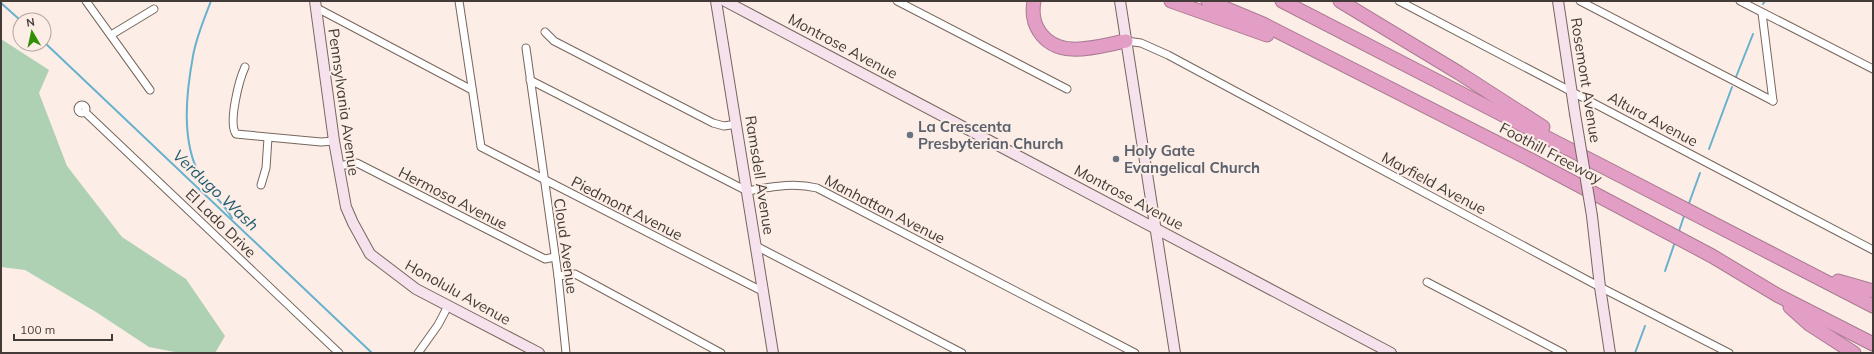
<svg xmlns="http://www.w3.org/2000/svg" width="1874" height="354" viewBox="0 0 1874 354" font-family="Mulish,sans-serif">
<rect width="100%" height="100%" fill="#fceee6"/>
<path fill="#aed0b3" d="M1,39L49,70L39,93L67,166L122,237L186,279L225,336L215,353H180L149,347L96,312L25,270L1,267Z"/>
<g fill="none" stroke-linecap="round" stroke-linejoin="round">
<g stroke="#68b1ce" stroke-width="2">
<path d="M211,1C204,19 196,38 193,56C186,94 181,141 200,176C209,192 223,202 232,218"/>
<path d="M1,3L20,20"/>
<path d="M1763,4L1765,1"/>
<path d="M44,42L372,353"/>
<path d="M1736,77L1753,34"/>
<path d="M1709,149L1732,87"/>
<path d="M1688,206L1700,173"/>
<path d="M1678,234L1685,213"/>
<path d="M1665,271L1675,242"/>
<path d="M1635,353L1645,326"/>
</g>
<defs>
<g id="street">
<path d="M86,1L150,90"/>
<path d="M459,1L481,147L762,291"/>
<path d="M897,1L1067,89"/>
<path d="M1399,1L1873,250"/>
<path d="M1580,1L1773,101"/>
<path d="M1740,1L1873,69"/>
<path d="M315,7L472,90"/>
<path d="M1762,13L1773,101"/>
<path d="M545,32L554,41L713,123L724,126L737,124"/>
<path d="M111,35L154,9"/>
<path d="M1126,41L1141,43L1168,55L1600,287L1729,353"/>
<path d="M526,48L558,276L566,353"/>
<path d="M245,67C239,80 228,123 236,134L321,142L334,141"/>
<path d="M530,80L747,191C771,187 793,182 817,188L1135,353"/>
<circle cx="82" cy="109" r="4"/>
<path d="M85,112L339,353"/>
<path d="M338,166L357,163L545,259L555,257"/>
<path d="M261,185L266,168L268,138"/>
<path d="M756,246L962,353"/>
<path d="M558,276L575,274L721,353"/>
<path d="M1427,282L1563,353"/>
<path d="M418,353L438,325L448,306"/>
</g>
<g id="secondary">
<path d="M315,1L334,141L346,207L353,223L370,254L416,289L539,353"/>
<path d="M716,1L773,353"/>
<path d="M725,1L1391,353"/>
<path d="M1120,1L1175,353"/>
<path d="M1558,1L1575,114"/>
<path d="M1592,216L1600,287L1610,353"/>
</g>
<g id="highway">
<path d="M1034,1C1032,12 1033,22 1039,31C1058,61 1098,46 1126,41"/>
<path d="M1171,1L1267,35"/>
<path d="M1208,1L1263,24L1531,160L1712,256L1777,295L1873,344"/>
<path d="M1282,1L1873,306"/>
<path d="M1340,1L1459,73L1543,127"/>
<path d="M1838,281L1873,291"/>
<path d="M1790,307L1809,324L1854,353"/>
</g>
</defs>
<use href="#street" stroke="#76665e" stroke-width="9"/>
<use href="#secondary" stroke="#76665e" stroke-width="12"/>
<use href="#highway" stroke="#aa7b93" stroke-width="15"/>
<use href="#street" stroke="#fff" stroke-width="7"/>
<use href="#secondary" stroke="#f6e2ed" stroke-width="10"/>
<use href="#highway" stroke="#e29ec4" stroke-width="13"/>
<defs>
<path id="secondary-bridge" d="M1575,114L1592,216"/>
</defs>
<use href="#secondary-bridge" stroke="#76665e" stroke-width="12" stroke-linecap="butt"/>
<use href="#secondary-bridge" stroke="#f6e2ed" stroke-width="10"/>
</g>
<g fill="#6b7280" stroke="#fceee6" stroke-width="1.5">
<circle cx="910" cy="135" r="4"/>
<circle cx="1116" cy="159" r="4"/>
</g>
<g text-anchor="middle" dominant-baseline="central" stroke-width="4" stroke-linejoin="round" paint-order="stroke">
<g font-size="15" fill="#423b37" stroke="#fceee6">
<text transform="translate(843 46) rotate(28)">Montrose Avenue</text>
<text transform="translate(1586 80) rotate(81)">Rosemont Avenue</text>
<text transform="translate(344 102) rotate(82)">Pennsylvania Avenue</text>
<text transform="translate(1653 119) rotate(28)">Altura Avenue</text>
<text transform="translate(1551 153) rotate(28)">Foothill Freeway</text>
<text transform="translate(760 175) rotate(81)">Ramsdell Avenue</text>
<text transform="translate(1434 183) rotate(28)">Mayfield Avenue</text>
<text transform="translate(1129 197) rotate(28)">Montrose Avenue</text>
<text transform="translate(453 198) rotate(27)">Hermosa Avenue</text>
<text transform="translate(627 208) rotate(27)">Piedmont Avenue</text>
<text transform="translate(885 209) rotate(27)">Manhattan Avenue</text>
<text transform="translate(221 223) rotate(44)">El Lado Drive</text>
<text transform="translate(566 246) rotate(82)">Cloud Avenue</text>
<text transform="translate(458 292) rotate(29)">Honolulu Avenue</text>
</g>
<g font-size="15" font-weight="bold" fill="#5b616d" stroke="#fceee6" text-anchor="start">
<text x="918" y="126">La Crescenta<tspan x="918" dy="17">Presbyterian Church</tspan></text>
<text x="1124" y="150">Holy Gate<tspan x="1124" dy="17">Evangelical Church</tspan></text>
</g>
<g font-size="16" font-style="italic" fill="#1f596e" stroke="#fceee6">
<text transform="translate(216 190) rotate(43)">Verdugo Wash</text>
</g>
</g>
<rect width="1874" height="354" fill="none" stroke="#423b37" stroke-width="4"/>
<g transform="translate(32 32) rotate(351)"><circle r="19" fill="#fceee6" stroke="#b2a6a0"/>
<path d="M0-3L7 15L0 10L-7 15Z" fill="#318f05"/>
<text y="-6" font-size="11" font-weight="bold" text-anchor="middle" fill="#423b37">N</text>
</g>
<path d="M14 334v6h98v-6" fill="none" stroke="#423b37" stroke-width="2"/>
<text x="20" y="334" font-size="12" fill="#423b37" stroke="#fceee6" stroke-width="3" paint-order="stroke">100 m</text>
</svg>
